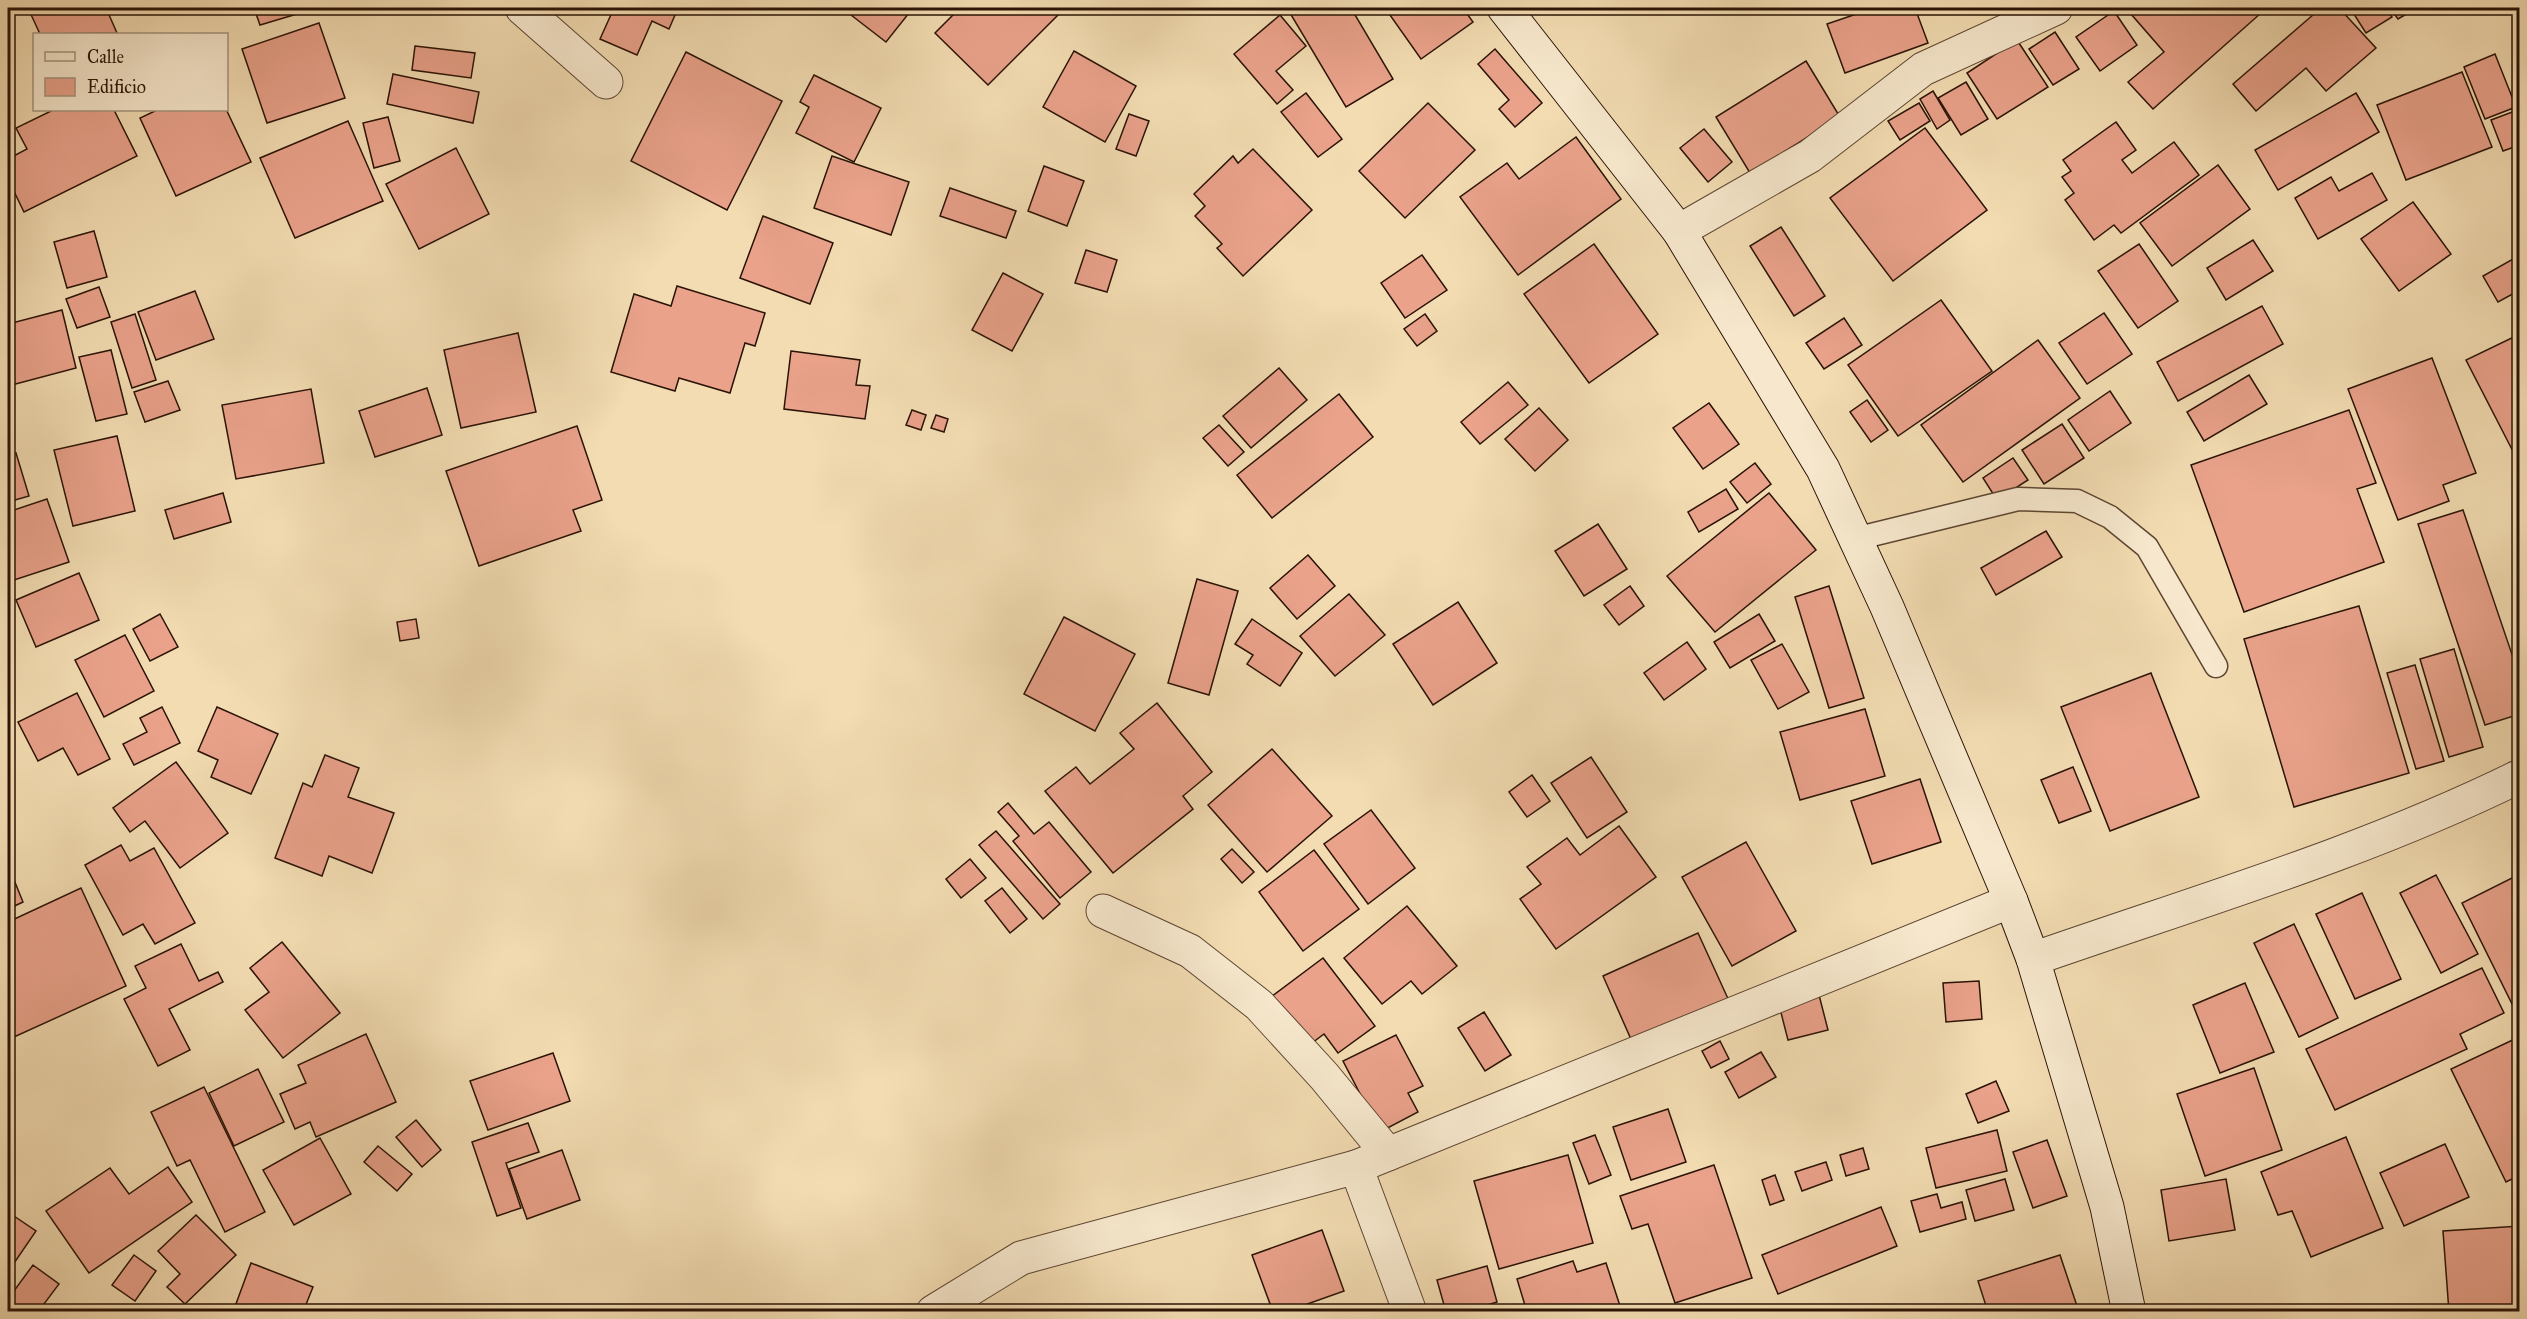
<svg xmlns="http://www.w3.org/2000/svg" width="2527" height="1319" viewBox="0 0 2527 1319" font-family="'IM FELL Great Primer',serif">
<rect width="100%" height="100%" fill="#f3dcb2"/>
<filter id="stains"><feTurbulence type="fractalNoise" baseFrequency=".00333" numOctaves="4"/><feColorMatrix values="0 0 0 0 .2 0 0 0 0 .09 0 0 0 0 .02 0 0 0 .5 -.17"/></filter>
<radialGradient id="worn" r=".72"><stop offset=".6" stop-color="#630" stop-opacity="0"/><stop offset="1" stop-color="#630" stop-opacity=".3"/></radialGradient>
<g fill="#eaa28b" stroke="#2a1306" stroke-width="1.5">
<path d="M28,8H106L117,33L40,34Z"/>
<path d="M254,8H317L260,25Z"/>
<path d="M614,8H678L669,29L652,21L637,55L600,39Z"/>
<path d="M842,8H913L886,42Z"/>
<path d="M960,8H1065L988,85L935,33Z"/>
<path d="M1299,8H1351L1393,79L1346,107L1290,13Z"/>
<path d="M1385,8H1463L1473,22L1421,59Z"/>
<path d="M1874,8H1915L1928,43L1845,73L1827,24Z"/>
<path d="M2139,8H2256L2261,13L2153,109L2128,82L2164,52L2131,14Z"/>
<path d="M2321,8H2339L2376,48L2326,91L2306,68L2256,111L2233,84Z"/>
<path d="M2350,8H2386L2392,17L2366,33Z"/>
<path d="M2390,8H2417L2398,19Z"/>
<path d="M2114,11L2137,45L2100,71L2076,37Z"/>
<path d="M1280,15L1306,46L1276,71L1293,90L1277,104L1234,54Z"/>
<path d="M319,23L345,98L267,123L242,49Z"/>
<path d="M2055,32L2079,69L2053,85L2029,49Z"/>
<path d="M2017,40L2048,87L1997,119L1967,73Z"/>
<path d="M415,46L475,53L471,78L412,70Z"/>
<path d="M1495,49L1542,103L1515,127L1499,109L1509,100L1478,64Z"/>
<path d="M1074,51L1136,86L1105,142L1043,107Z"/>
<path d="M686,52L782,101L727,210L631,161Z"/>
<path d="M2495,54L2516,107L2485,119L2464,67Z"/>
<path d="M1806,61L1840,117L1750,173L1716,117Z"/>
<path d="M2462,72L2492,147L2406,180L2377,105Z"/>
<path d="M393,74L479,92L473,123L387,104Z"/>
<path d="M814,75L881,108L854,162L796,133L809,107L800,102Z"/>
<path d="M1966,82L1988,119L1961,135L1938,98Z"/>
<path d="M1933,91L1950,120L1937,129L1920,99Z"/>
<path d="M1306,93L1342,139L1318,157L1281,112Z"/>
<path d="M2356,93L2379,132L2278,190L2255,150Z"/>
<path d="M1428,103L1475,150L1405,218L1359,171Z"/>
<path d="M1919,103L1930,121L1900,140L1888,121Z"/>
<path d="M226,109L251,162L176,196L140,118L157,110Z"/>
<path d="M2520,109V145L2503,151L2491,120Z"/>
<path d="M53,110H114L137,156L24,212L8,179V159L27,149L16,128Z"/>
<path d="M1129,114L1149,121L1136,156L1116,149Z"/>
<path d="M388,117L400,161L374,168L363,123Z"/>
<path d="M348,121L383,201L295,238L260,158Z"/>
<path d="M2116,122L2136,150L2122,160L2132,173L2174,142L2199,175L2121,233L2114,225L2094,240L2065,200L2074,193L2062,177L2071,171L2063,160Z"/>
<path d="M1925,128L1987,210L1893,281L1830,198Z"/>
<path d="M1704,129L1732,162L1708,182L1680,148Z"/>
<path d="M1576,137L1621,199L1518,275L1460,197L1507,163L1519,179Z"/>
<path d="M456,148L489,214L419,249L386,184Z"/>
<path d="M1253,149L1312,210L1243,276L1217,248L1222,244L1195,216L1205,206L1194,194L1233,156L1238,163Z"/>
<path d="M832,156L909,182L891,235L814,208Z"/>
<path d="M2218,165L2250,209L2172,266L2140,223Z"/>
<path d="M1044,166L1084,181L1067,226L1028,211Z"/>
<path d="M2372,173L2387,200L2318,239L2295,198L2331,177L2339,191Z"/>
<path d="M950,188L1016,211L1006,238L940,216Z"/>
<path d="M2413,202L2451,254L2399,291L2361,239Z"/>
<path d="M763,216L833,243L810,304L740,278Z"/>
<path d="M1781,227L1825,296L1794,316L1750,246Z"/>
<path d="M94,231L107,277L67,288L54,242Z"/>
<path d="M2253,240L2273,271L2226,300L2207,268Z"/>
<path d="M1594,244L1658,334L1589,383L1524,294Z"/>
<path d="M2139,244L2178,301L2138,328L2098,271Z"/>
<path d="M1086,250L1117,260L1107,292L1075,283Z"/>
<path d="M1422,255L1447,290L1405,318L1381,283Z"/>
<path d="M2513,259L2520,270V290L2498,302L2483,276Z"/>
<path d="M1003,273L1043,294L1012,351L972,330Z"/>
<path d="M677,286L765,313L755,346L745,343L730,393L679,378L675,391L611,372L634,294L671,306Z"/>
<path d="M99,287L110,317L77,328L66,299Z"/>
<path d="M195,291L214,339L156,360L138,312Z"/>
<path d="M1941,300L1992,371L1898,436L1848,365Z"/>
<path d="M2262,306L2283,344L2178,401L2157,362Z"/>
<path d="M62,310L76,368L8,386V324Z"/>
<path d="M2104,313L2132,354L2087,384L2059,343Z"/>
<path d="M135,314L156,380L132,388L111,322Z"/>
<path d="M1425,314L1437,331L1417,346L1404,329Z"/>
<path d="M1844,318L1862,345L1824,369L1806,343Z"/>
<path d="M518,333L536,412L461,428L444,350Z"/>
<path d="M2520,334V465L2466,360Z"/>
<path d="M2038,340L2080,398L1963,482L1921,425Z"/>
<path d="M111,350L127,414L96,421L79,357Z"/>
<path d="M791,351L860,360L856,385L870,386L865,419L784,409Z"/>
<path d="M2432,358L2476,473L2443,485L2449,501L2398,520L2348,389Z"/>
<path d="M1279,368L1307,400L1251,448L1223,416Z"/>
<path d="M2249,375L2267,404L2204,441L2187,412Z"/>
<path d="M168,381L180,410L145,422L134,392Z"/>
<path d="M1508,382L1528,405L1480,444L1461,422Z"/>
<path d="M427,388L442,435L375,457L359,411Z"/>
<path d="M311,389L324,463L236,479L222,405Z"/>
<path d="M2110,391L2131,423L2089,451L2068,420Z"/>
<path d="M1339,394L1373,437L1272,518L1237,475Z"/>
<path d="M1867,400L1888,430L1871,442L1850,412Z"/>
<path d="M1709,403L1739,444L1703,469L1673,428Z"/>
<path d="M1539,408L1568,440L1535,471L1505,439Z"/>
<path d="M912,410L926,415L921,430L906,425Z"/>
<path d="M2349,410L2376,483L2357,489L2384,562L2244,612L2191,465Z"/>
<path d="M936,415L948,419L944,432L931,428Z"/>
<path d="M2062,424L2084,458L2044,484L2022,450Z"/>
<path d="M1219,425L1244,452L1228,466L1203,438Z"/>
<path d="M577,426L602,500L573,510L581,531L479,566L446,471Z"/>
<path d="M117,436L135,511L73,526L54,450Z"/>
<path d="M16,453L29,496L8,502V456Z"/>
<path d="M2013,458L2028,480L1997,500L1983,478Z"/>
<path d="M1755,463L1771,484L1747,503L1730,482Z"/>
<path d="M1726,489L1738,509L1699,532L1688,512Z"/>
<path d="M223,493L231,522L174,539L165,510Z"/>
<path d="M1769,493L1816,550L1715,632L1667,576Z"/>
<path d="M47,499L69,562L8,582V512Z"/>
<path d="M2463,510L2520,678V714L2485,725L2418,524Z"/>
<path d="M1598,524L1627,569L1584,596L1555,551Z"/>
<path d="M2046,531L2062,557L1996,595L1981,568Z"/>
<path d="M1308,555L1335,586L1297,619L1270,588Z"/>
<path d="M79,573L99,620L36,647L16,600Z"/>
<path d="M1197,579L1238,591L1209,695L1168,683Z"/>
<path d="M1630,586L1644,606L1619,625L1604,605Z"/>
<path d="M1829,586L1864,698L1829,708L1795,597Z"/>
<path d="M1349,594L1385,635L1335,676L1300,636Z"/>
<path d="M1458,602L1497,663L1433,705L1393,644Z"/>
<path d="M2359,606L2409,773L2294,807L2244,639Z"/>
<path d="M160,614L178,647L150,661L133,629Z"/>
<path d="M1759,614L1775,641L1730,668L1714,642Z"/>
<path d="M1064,617L1135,654L1095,731L1024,694Z"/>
<path d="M416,619L419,638L400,641L397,622Z"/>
<path d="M1252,619L1302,653L1280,686L1247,664L1253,655L1235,644Z"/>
<path d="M125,635L154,691L104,717L75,660Z"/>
<path d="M1687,642L1706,669L1664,700L1644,673Z"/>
<path d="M1782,644L1809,692L1778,709L1751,660Z"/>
<path d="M2454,649L2483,747L2449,757L2420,659Z"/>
<path d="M2415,665L2444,761L2416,769L2387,673Z"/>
<path d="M2151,673L2199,797L2110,831L2061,707Z"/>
<path d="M77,693L110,759L78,775L63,748L38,761L18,722Z"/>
<path d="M1157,703L1212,772L1183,796L1193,809L1113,873L1045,791L1076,767L1090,784L1134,749L1120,733Z"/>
<path d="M162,707L180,743L134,765L123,744L147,732L140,718Z"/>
<path d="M217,707L278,734L251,794L211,777L218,760L198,751Z"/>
<path d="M1865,709L1885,776L1800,800L1780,732Z"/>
<path d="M1272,749L1332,816L1267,872L1208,805Z"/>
<path d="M325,755L359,768L348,797L394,813L372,873L329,856L322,876L275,858L303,783L312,787Z"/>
<path d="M1591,757L1627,812L1587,838L1551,783Z"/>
<path d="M176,762L228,833L180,868L145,821L130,832L113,808Z"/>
<path d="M2073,767L2091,811L2059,823L2041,780Z"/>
<path d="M1532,775L1550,801L1527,817L1509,792Z"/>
<path d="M1920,779L1941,842L1872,864L1851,801Z"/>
<path d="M1008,803L1034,834L1049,822L1091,872L1060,898L1013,841L1019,836L998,812Z"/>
<path d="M1371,810L1415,868L1368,904L1324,844Z"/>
<path d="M1619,826L1656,877L1556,949L1520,899L1541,884L1527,867L1567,838L1580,855Z"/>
<path d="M996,831L1060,904L1043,919L979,845Z"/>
<path d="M1746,842L1796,931L1732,966L1682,877Z"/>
<path d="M121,845L130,861L154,848L195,923L155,944L143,924L123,935L85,865Z"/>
<path d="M1232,849L1254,872L1242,883L1221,859Z"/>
<path d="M1314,850L1359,909L1303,951L1259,892Z"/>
<path d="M970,859L986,878L961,898L946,879Z"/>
<path d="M8,865L23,902L8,909Z"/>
<path d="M2520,874V1016H2518L2462,903Z"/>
<path d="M2436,875L2478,954L2441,973L2400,893Z"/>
<path d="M81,888L126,986L14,1037L8,1024V922Z"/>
<path d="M1002,888L1027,919L1010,933L985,901Z"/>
<path d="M2362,893L2401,979L2355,999L2316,914Z"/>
<path d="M1407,906L1457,966L1422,994L1411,981L1382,1004L1344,958Z"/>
<path d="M2294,924L2338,1018L2299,1037L2254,943Z"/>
<path d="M1698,933L1730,1003L1634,1046L1603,976Z"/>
<path d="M282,942L340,1013L283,1058L245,1010L269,992L250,968Z"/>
<path d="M181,944L199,981L218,972L223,982L169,1009L190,1050L158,1066L124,999L146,988L135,966Z"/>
<path d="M1323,958L1375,1026L1338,1053L1324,1034L1308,1046L1271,997Z"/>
<path d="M2482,968L2504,1013L2460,1034L2467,1049L2335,1110L2306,1049Z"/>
<path d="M1979,981L1982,1019L1946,1022L1943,983Z"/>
<path d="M2245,983L2274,1052L2220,1073L2193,1005Z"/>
<path d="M1818,991L1828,1030L1788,1040L1778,1001Z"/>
<path d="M1484,1012L1511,1055L1485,1071L1458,1028Z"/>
<path d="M366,1034L396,1102L316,1137L310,1122L295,1129L280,1094L306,1083L298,1065Z"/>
<path d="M1396,1035L1423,1086L1408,1093L1418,1112L1380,1132L1343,1061Z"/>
<path d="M2519,1037L2520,1175L2506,1182L2451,1069Z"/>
<path d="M1720,1041L1729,1059L1711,1068L1702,1051Z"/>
<path d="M1761,1052L1776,1077L1739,1098L1725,1072Z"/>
<path d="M553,1053L570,1101L488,1130L470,1081Z"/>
<path d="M2254,1068L2282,1150L2205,1176L2177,1094Z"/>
<path d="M258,1069L284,1122L234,1146L209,1093Z"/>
<path d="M1996,1081L2009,1111L1978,1123L1966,1094Z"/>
<path d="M204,1087L265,1212L225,1232L190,1160L177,1166L151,1112Z"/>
<path d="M1668,1109L1686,1162L1631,1180L1613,1127Z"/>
<path d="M416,1120L441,1150L422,1167L396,1137Z"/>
<path d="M528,1123L539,1152L506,1163L521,1208L497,1216L472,1142Z"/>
<path d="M1997,1130L2007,1171L1936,1188L1926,1148Z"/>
<path d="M1595,1135L1611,1175L1589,1184L1573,1143Z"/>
<path d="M2346,1137L2383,1228L2311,1257L2292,1211L2278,1215L2261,1172Z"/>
<path d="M320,1138L351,1194L294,1225L263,1170Z"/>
<path d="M2047,1140L2067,1196L2033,1208L2013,1152Z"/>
<path d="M2445,1144L2469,1197L2404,1226L2380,1173Z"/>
<path d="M378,1146L412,1174L397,1191L364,1162Z"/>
<path d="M1863,1148L1869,1169L1846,1176L1840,1155Z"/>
<path d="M562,1150L580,1200L527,1219L509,1169Z"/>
<path d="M1568,1155L1593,1243L1499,1269L1474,1181Z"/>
<path d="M1826,1162L1832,1180L1802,1191L1795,1172Z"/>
<path d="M1714,1165L1752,1278L1675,1303L1648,1224L1632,1229L1620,1196Z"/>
<path d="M168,1167L192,1202L89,1273L46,1211L110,1168L129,1194Z"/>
<path d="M1775,1175L1784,1200L1770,1205L1762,1180Z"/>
<path d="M2005,1179L2014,1210L1975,1221L1966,1190Z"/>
<path d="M2226,1179L2235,1230L2169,1241L2161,1190Z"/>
<path d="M1937,1194L1941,1208L1962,1202L1966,1219L1920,1232L1911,1201Z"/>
<path d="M1881,1207L1897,1246L1778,1294L1762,1255Z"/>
<path d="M8,1212L36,1231L8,1272Z"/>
<path d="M196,1215L236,1255L185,1304L167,1287L180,1274L158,1251Z"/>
<path d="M2520,1226V1312H2449L2443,1231Z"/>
<path d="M1322,1230L1344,1291L1285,1312H1273L1252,1255Z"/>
<path d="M134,1255L156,1271L135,1301L112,1285Z"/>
<path d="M2060,1255L2079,1312H1988L1978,1281Z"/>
<path d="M1573,1261L1577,1272L1606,1263L1622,1312H1527L1517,1279Z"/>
<path d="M251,1263L313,1287L303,1312H233Z"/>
<path d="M33,1265L59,1284L38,1312H16L8,1305V1299Z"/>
<path d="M1487,1266L1497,1302L1465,1312H1446L1437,1280Z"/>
<path d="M350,1305L365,1312H347Z"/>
<path d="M2254,1306L2255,1312H2219Z"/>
</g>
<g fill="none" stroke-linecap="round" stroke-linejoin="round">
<defs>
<path id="lane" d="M1855,539L2018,499L2077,501L2110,517L2147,547L2216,666"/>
<g id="street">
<path d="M522,8L606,82"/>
<path d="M1679,231L1810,156L1923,69L2056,8"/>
<path d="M1103,911L1190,951L1259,1005L1324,1076L1388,1154"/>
<path d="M2033,959C2196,902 2364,853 2520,776"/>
<path d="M1356,1167L1410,1312"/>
<path d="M933,1312L1021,1258L1356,1167L2011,901"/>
</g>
<path id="secondary" d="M1504,8L1679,231L1823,469L1887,607L2011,901L2033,959L2107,1207L2129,1312"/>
</defs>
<use href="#lane" stroke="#5c4531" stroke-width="25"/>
<use href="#street" stroke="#5c4531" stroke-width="35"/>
<use href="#secondary" stroke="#2a1306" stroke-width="35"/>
<use href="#lane" stroke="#f7e8cd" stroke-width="22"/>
<use href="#street" stroke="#f7e8cd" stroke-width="33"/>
<use href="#secondary" stroke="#f7e8cd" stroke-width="33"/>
</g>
<rect width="2527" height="1319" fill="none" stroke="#f3dcb2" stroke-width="30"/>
<rect x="9" y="9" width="2509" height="1301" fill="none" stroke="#2a1306" stroke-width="3"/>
<rect x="15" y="15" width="2497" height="1289" fill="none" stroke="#2a1306" stroke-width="1.5"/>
<rect x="33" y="33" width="195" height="78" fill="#f7e8cd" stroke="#a5937d" stroke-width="1.5"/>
<rect x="45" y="52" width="30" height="9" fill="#f7e8cd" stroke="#a5937d" stroke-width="1.5"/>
<text x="87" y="63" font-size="18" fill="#2a1306">Calle</text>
<rect x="45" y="78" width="30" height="18" fill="#eaa28b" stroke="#a5937d" stroke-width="1.5"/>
<text x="87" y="93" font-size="18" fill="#2a1306">Edificio</text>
<rect width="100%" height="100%" filter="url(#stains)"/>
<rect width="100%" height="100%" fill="url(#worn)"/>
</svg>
